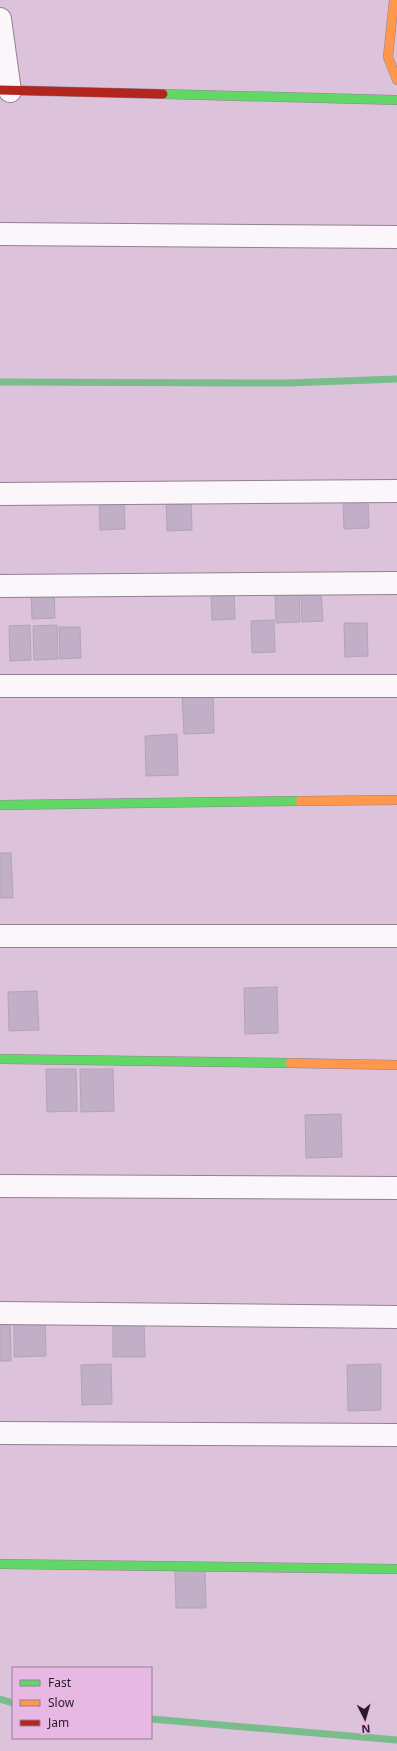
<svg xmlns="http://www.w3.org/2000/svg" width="397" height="1751" viewBox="0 0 397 1751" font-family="'Noto Sans',sans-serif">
<rect width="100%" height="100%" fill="#dcc2da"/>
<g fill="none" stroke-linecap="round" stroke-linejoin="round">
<g stroke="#79bd8c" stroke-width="7">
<path d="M0,382L288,383L397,379"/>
<path d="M0,1699L13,1703"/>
<path d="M151,1719L397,1740"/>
</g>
</g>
<g fill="#c1aec7" stroke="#b4a3b7">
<path d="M124,495L125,529L100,530L99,496Z"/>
<path d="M191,495L192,530L167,531L166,496Z"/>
<path d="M368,496L369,528L344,529L343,497Z"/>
<path d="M54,589L55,618L32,619L31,590Z"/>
<path d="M299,589L300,622L276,623L275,590Z"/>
<path d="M234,592L235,619L212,620L211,593Z"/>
<path d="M321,593L323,621L302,622L301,594Z"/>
<path d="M274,620L275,652L252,653L251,621Z"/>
<path d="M344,623H367L368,656L345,657Z"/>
<path d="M30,625L31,660L10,661L9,626Z"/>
<path d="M57,625L58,659L34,660L33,626Z"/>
<path d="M59,627H80L81,658L60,659Z"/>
<path d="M213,692L214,733L184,734L182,693Z"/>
<path d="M177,734L178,775L146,776L145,736Z"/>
<path d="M0,853H11L13,898H0Z"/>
<path d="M277,987L278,1033L245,1034L244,988Z"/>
<path d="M37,991L39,1030L9,1031L8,992Z"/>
<path d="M46,1069H76L77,1111L47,1112Z"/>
<path d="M80,1069H113L114,1111L81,1112Z"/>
<path d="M341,1114L342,1157L306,1158L305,1115Z"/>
<path d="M10,1315L11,1361H0V1316Z"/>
<path d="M45,1317L46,1356L14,1357V1318Z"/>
<path d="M144,1317L145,1357H113V1318Z"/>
<path d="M111,1364L112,1404L82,1405L81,1365Z"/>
<path d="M381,1364V1410L348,1411L347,1365Z"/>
<path d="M175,1570H205L206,1608H176Z"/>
</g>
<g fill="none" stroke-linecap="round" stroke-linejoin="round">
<defs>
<g id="street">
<path d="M0,19L10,91"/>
<path d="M0,234L397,237"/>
<path d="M0,494L397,491"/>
<path d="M0,586L397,583"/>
<path d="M0,686H397"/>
<path d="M0,936H397"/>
<path d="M0,1186L397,1188"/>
<path d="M0,1313L397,1317"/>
<path d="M0,1433L397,1435"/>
</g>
<g id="fast">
<path d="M163,94L397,100"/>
<path d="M0,805L300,801"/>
<path d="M0,1059L290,1063"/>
<path d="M0,1564L397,1569"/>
</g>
<g id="slow">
<path d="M394,0L388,57L397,80"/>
<path d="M300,801L397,800"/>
<path d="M290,1063L397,1065"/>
</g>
<path id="jam" d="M0,90L163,94"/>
</defs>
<use href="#street" stroke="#938092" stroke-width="24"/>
<use href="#fast" stroke="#938092" stroke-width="10"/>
<use href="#slow" stroke="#938092" stroke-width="10"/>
<use href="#jam" stroke="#938092" stroke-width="10"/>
<use href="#street" stroke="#faf6f9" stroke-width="22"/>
<use href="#fast" stroke="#63d668" stroke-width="9"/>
<use href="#slow" stroke="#ff974d" stroke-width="9"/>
<use href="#jam" stroke="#b3261e" stroke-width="9"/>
</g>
<rect x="12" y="1667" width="140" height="72" fill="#e7b8e3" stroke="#9c7999"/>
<rect x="20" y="1680" width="20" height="6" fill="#63d668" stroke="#9c7999"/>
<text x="48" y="1687" font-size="12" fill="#2c1a2a">Fast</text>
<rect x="20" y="1700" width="20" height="6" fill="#ff974d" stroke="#9c7999"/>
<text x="48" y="1707" font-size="12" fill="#2c1a2a">Slow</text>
<rect x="20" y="1720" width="20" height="6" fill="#b3261e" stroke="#9c7999"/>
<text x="48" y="1727" font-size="12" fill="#2c1a2a">Jam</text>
<g transform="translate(365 1719) rotate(175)" stroke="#e7b8e3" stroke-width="3" paint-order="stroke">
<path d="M0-3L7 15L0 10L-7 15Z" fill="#2c1a2a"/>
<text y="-6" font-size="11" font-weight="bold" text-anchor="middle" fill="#2c1a2a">N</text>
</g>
</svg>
